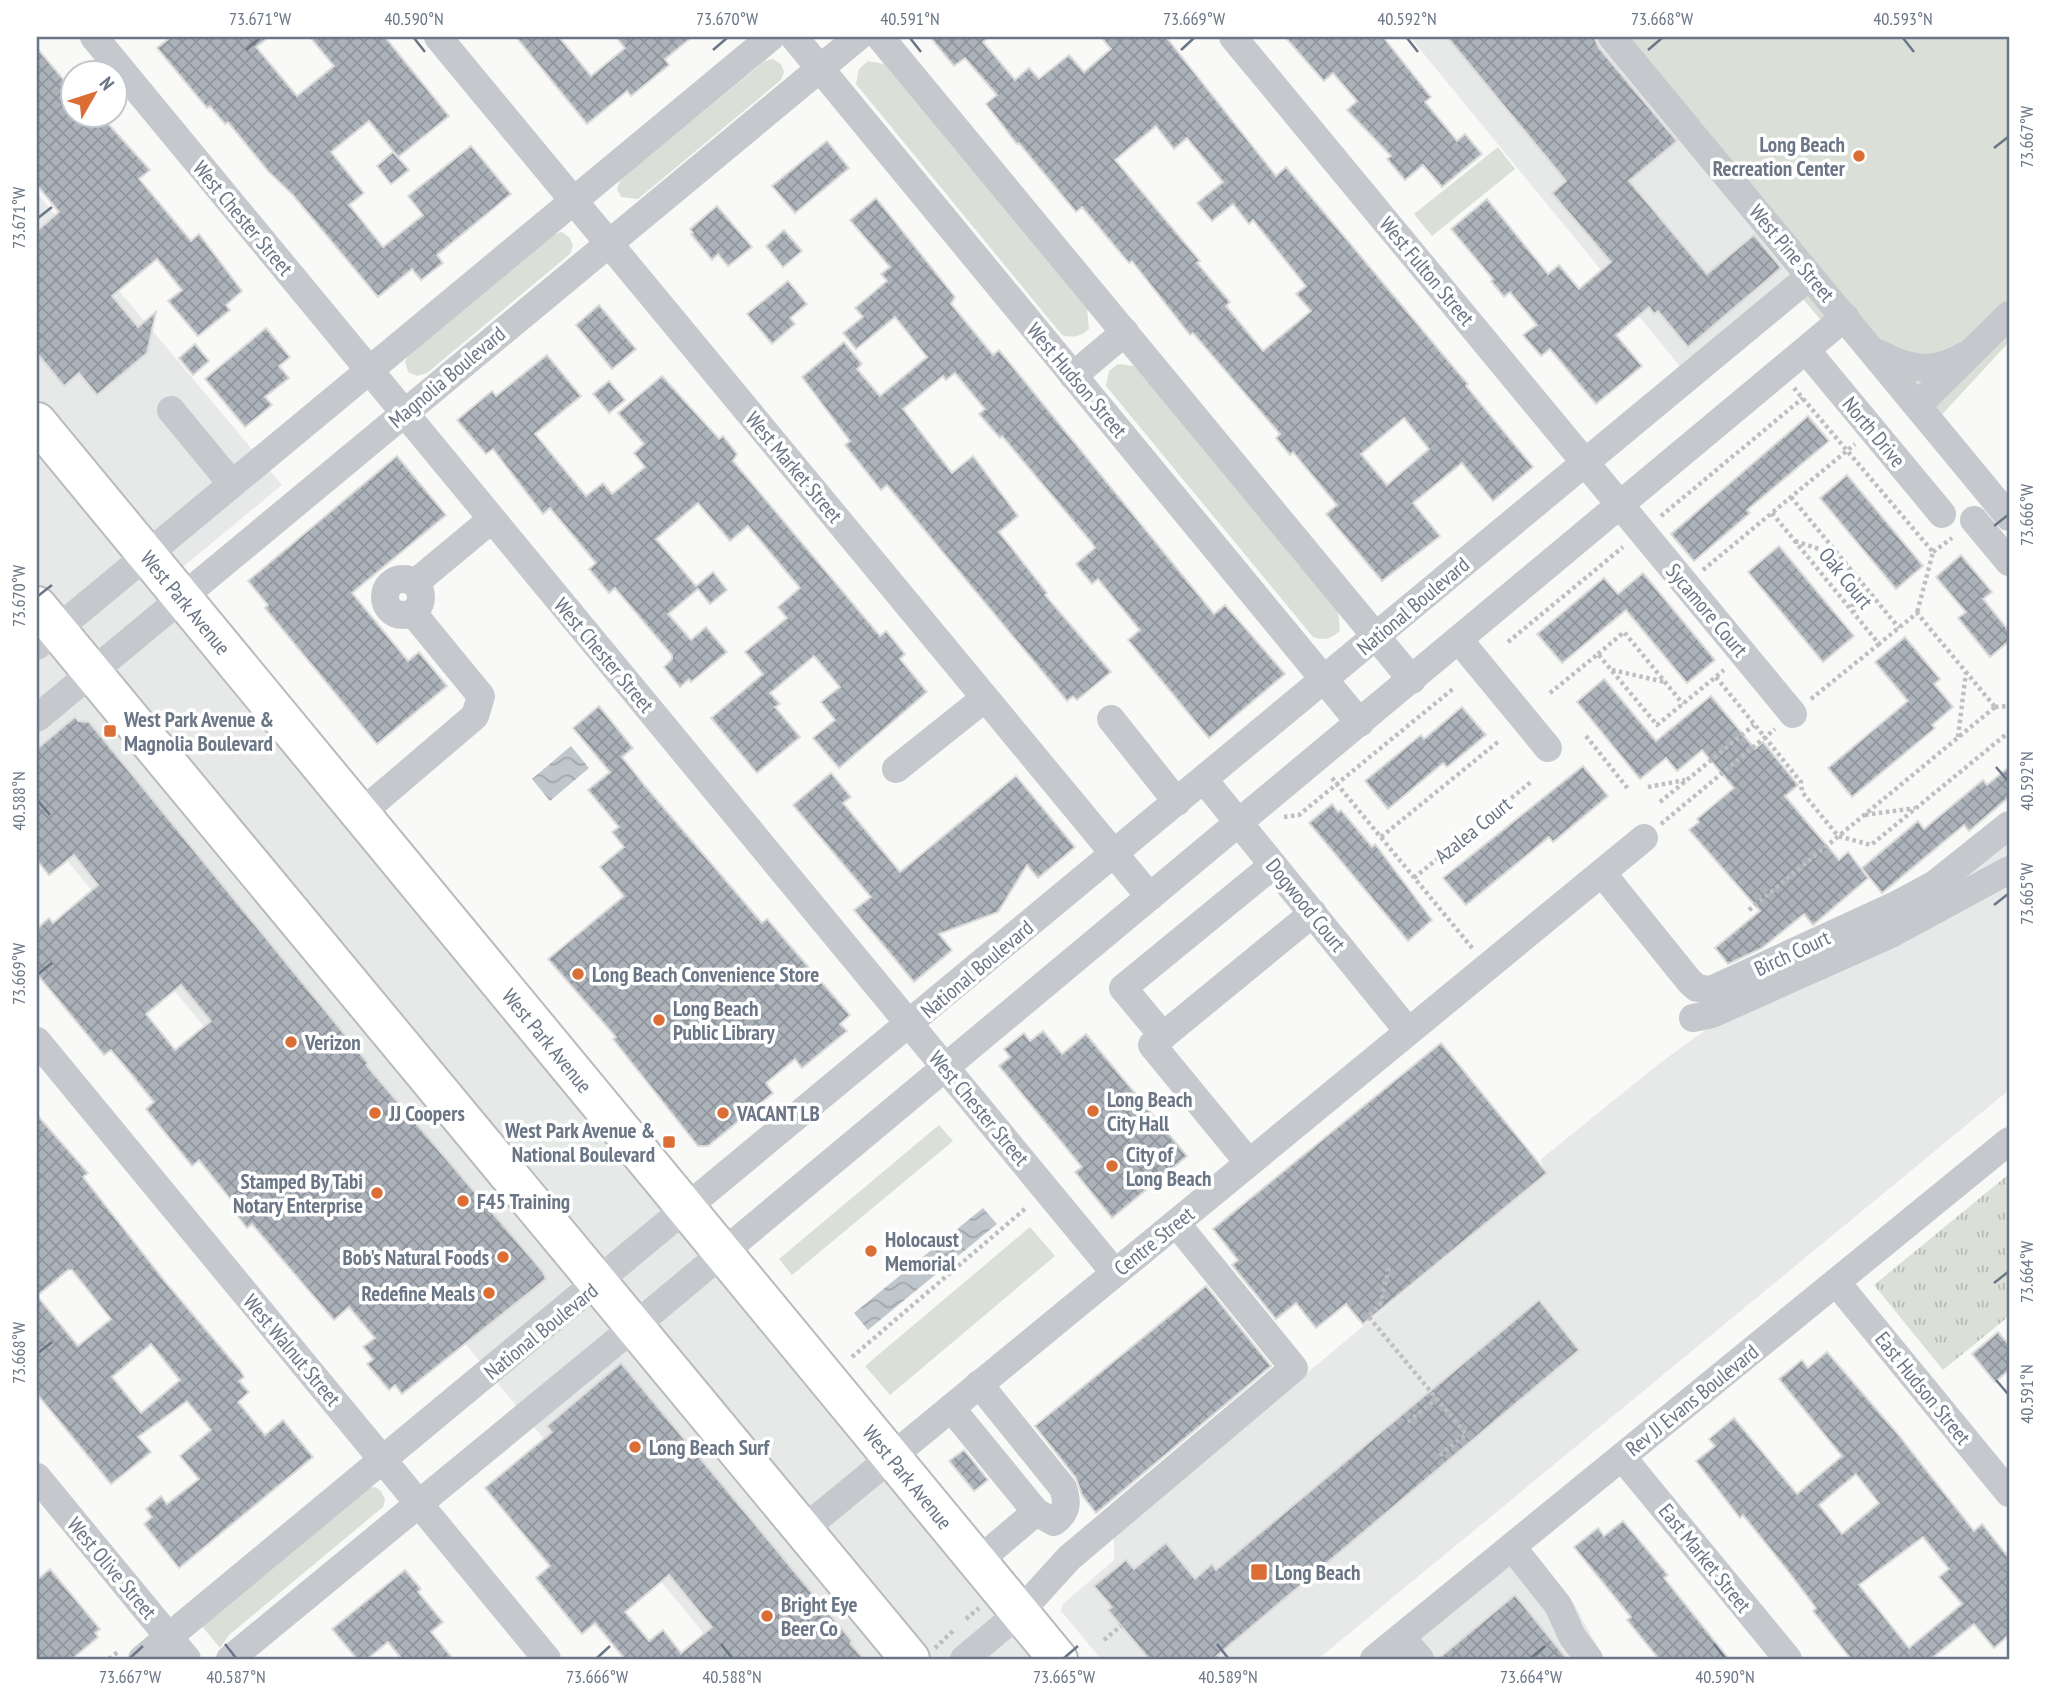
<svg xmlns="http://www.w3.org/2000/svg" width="2046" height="1696" viewBox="0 0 2046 1696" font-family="'PT Sans Narrow',sans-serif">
<defs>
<pattern id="park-tufts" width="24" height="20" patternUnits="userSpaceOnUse" patternTransform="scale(1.75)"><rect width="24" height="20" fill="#dae0d8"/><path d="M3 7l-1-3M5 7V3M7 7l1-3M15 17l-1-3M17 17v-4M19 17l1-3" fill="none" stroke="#b5bab5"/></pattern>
<pattern id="water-waves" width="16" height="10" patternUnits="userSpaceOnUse" patternTransform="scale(1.75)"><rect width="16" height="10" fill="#bfc7cd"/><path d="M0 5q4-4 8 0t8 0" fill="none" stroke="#9fa6ac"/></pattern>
<pattern id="building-cross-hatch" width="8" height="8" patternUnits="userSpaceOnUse" patternTransform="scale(1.75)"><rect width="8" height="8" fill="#acb2b9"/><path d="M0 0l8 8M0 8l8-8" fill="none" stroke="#90959c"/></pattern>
</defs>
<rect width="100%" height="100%" fill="#f9f9f7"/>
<g fill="#e7e8e8">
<path d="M1410,37H1609L1807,276L1687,375Z"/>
<path d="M37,193L282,485L172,576L1058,1659H725L37,824Z"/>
<path d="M2009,835V1090L1318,1659H1101L1061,1611L1063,1604L1114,1560V1534L1547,1173L1540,1160L1660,1063L1715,1023Z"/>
<path d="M1522,1540L1573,1602L1604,1659H1376Z"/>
</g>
<g fill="#dae0d8">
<path d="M1609,37H2009V342L1924,434L1836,325L1829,330L1793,287L1807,276Z"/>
<path d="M773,59L781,64L784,72L781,80L638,199L621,197L617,189L621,179L765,61Z"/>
<path d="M868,61L884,64L1087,309L1089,329C1080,337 1074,338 1062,335L856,84L859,69Z"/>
<path d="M1498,147L1515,169L1432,236L1414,214Z"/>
<path d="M562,232L570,238L573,246L570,254L427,373L417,376L408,372L405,361L411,352L551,235Z"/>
<path d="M1118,364L1134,366L1338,611L1340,631C1331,639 1324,641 1313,637L1106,386L1109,371Z"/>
<path d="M939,1125L953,1141L792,1275L779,1259Z"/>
<path d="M1030,1227L1055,1256L890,1395L865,1366Z"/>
<path d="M375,1487L381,1491L385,1500L383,1507L229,1635L220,1648L197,1620L367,1488Z"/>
</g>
<path fill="url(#park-tufts)" d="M2009,1174V1316L1943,1370L1874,1285Z"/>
<g fill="url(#water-waves)">
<path d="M571,746L589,768L550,801L532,779Z"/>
<path d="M983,1208L997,1224L868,1330L854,1313Z"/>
</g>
<g fill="url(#building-cross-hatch)" stroke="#dbdbd9" stroke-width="2" fill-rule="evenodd">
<path d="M171,37H269L256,47L297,96L334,66L310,37H385L449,116L398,157L369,121L331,152L364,193L349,205L383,247L423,215L408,196L471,146L511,194L437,255L443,263L421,280L412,269L378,297L293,195L268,171L228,122L225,124L210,106L207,108L157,48Z"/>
<path d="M516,37H559L591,76L625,48L616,37H692L665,59L669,65L631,96L627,91L587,124Z"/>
<path d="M930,37H989L983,42L1015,80L1029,68L1039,79L1069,55L1084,72L1111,49L1101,37H1166L1276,176L1286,167L1455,369L1468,384L1466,386L1533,467L1493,501L1462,463L1413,503L1440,536L1382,581L1326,514L1337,505L1293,452L1290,455L1276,438L1280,434L1193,333L1190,335L1132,261L1129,263L1082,207L1076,212L1019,143L1017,144L986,104L997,95L965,58L954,66ZM1156,126L1174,149L1187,138L1223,182L1197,203L1212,221L1233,204L1249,224L1253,220L1306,286L1296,294L1311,311L1263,351L1226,306L1230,302L1197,263L1200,261L1115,160ZM1404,418L1429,449L1387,485L1361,454Z"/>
<path d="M1285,37H1383L1431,97L1425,102L1457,141L1465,134L1482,154L1442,187L1423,165L1405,180L1387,159L1391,156L1347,110L1357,101L1333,73L1324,81Z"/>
<path d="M1447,37H1594L1599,48L1677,141L1629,181L1707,274L1754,235L1781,268L1688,347L1658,311L1654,314L1649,307L1616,335L1642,366L1596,404L1550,349L1541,356L1523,335L1537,325L1510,292L1504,297L1491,281L1493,279L1451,229L1487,199L1548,274L1559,265L1579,289L1611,262L1552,193L1566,181Z"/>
<path d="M37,48L74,92V116H101L150,170L139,179L191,241L199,234L242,291L226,305L230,310L198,336L168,301L182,290L157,259L112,296L138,327L156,312L147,353L97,395L79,373L64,386L37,353V231L59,212L37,185Z"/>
<path d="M827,141L849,168L795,213L772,186Z"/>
<path d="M393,152L409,170L391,184L377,166Z"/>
<path d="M876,198L955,297L951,304L956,310L993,355L999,350L1214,614L1225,605L1285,674L1209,738L1128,640L1140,630L1098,579L1092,584L1076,564L1095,548L1092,543L1002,436L1000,438L979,414L985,409L955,373L946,380L943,376L903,409L952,473L973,456L1018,516L999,532L1047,593L1045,595L1111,672L1077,700L1073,696L1067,701L887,485L881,490L845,445L850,441L802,377L844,342L862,364L857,369L880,396L927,357L895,317L856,349L843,333L863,317L855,308L887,281L881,274L890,267L850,220Z"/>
<path d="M717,206L752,247L728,266L718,254L712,260L691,234L693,233L690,229Z"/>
<path d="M784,230L802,251L783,267L766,246Z"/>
<path d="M788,281L807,304L790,318L795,324L772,344L747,314Z"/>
<path d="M599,305L636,349L612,369L576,325Z"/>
<path d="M266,328L290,357L279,366L289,378L265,397L272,405L245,427L205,379Z"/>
<path d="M195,344L209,361L193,375L179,358Z"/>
<path d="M547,355L581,396L535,434L586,496L603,483L612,494L645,467L634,453L644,444L618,413L662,376L719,439L723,436L737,454L733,461L880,636L886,631L905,654L900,659L927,692L839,768L813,738L835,720L821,702L840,687L814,656L770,693L780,704L775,707L800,737L757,773L711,718L763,674L745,652L787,618L778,607L800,588L748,526L730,541L698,503L656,539L696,586L713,572L727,590L710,604L698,589L668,614L691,640L706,627L727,652L691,682L689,679L680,687L664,667L672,659V655L615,588L609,593L589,569L596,563L550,508L543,514L493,449L486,454L457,420L492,391L496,396Z"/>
<path d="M609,381L625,400L609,413L593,394Z"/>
<path d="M1808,416L1829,441L1747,510L1750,513L1694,561L1671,534Z"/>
<path d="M397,456L446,515L352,593L408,661L419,652L447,686L377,744L265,608L268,605L248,581Z"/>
<path d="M1847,475L1923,566L1896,589L1820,498Z"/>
<path d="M1779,546L1854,636L1823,662L1748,572Z"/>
<path d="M1961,555L1992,592L1983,599L2009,631V641L1990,657L1958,618L1966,612L1936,577Z"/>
<path d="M1643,573L1715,660L1687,683L1626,610L1562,663L1537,634L1604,578L1618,594Z"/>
<path d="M1905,637L1940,679L1934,684L1953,707L1932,725L1935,728L1852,797L1828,768L1908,701L1875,662Z"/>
<path d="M1604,679L1656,741L1711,696L1755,749L1763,742L1798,785L1785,796L1839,860L1848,852L1868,878L1813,925L1804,914L1762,948L1728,964L1715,948L1760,911L1689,830L1699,822L1697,819L1734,788L1702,750L1677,771L1666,758L1640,779L1577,702Z"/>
<path d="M599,706L633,748L622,757L645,786L762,923L767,919L850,1015L840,1024L847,1031L802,1068L795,1059L766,1083L773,1093L708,1146H698L613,1039L616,1037L548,959L624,896L600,867L624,847L612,832L619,827L588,790L610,772L573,728Z"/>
<path d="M1462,707L1486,735L1447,767L1443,763L1388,809L1365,781L1421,735L1424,739Z"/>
<path d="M75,717L78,721L89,722L368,1063L366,1065L543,1272L546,1279L402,1394L395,1385L389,1390L367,1364L373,1359L363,1347L375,1338L349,1307L334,1320L252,1224L247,1228L233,1210L237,1207L199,1160L192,1166L146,1109L154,1102L123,1064L111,1050L104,1055L37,974V929L49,918L53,923L98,885L74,855L49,875L37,860V749ZM181,985L211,1021L175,1050L146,1014Z"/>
<path d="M1583,766L1608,796L1553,842L1549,837L1466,905L1443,878Z"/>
<path d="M2009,767V797L1969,831L1964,825L1882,893L1862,868L1918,821L1924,829L1983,780L1987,785Z"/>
<path d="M831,773L851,797L843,803L900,872L1016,776L1075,847L1038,878L1027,865L998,912L939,934L952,950L914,982L854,910L871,897L793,805Z"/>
<path d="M1332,804L1338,812L1341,810L1372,847L1375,844L1432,920L1408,941L1309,823Z"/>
<path d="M1043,1031L1062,1054L1086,1034L1187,1156L1112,1218L1075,1172L1082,1167L999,1066L1010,1057L1004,1049L1024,1033L1030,1041Z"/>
<path d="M1441,1043L1547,1173L1363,1324L1346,1304L1316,1328L1296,1303L1276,1319L1232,1265L1238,1260L1213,1229Z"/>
<path d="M37,1115L88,1173L83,1177L167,1284L240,1370L244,1377L239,1381L249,1392L238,1402L265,1435L283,1420L313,1457L179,1568L144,1524L152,1517L146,1509L161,1496L167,1504L199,1479L180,1456L211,1430L187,1401L138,1437L151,1452L111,1484L37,1394ZM68,1270H72L111,1319L78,1346L37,1296ZM151,1344L180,1380L141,1413L112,1377Z"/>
<path d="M1206,1286L1271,1366L1096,1513L1082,1495L1076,1478L1035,1426Z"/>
<path d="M1539,1300L1579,1350L1213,1659H1149L1108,1610L1112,1607L1094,1586L1126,1560L1134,1569L1166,1543L1195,1579L1212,1564L1216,1570Z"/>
<path d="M1998,1332L2009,1345V1370L1995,1382L1972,1354Z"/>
<path d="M1827,1352L1896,1432L1974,1531L1982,1524L2009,1558V1635L1994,1648L1974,1624L1931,1659H1851L1813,1611L1816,1608L1785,1567L1743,1515L1740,1518L1696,1461L1715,1446L1709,1439L1734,1418L1797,1494L1842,1456L1779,1379L1802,1360L1808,1368ZM1856,1474L1879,1503L1842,1534L1819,1505ZM1923,1537L1949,1569L1939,1577L1962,1604L1909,1648L1859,1585Z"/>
<path d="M621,1363L852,1641L850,1643L864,1659H625L595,1623L582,1634L562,1610L536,1578L550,1566L485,1488L552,1432L547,1426ZM669,1575L712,1627L681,1653L663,1630L649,1641L625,1612Z"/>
<path d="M964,1450L988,1480L974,1491L949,1461Z"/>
<path d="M1623,1521L1668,1575L1664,1578L1729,1659H1659L1627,1620L1631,1617L1574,1547L1598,1528L1604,1536Z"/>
<path d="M50,1569L100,1629L95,1633L98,1637L72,1659H37V1580Z"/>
<path d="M405,1570L421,1589L418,1592L443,1622L431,1632L453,1659H402L388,1642L367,1659H357L332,1629Z"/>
<path d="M1515,1595L1567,1659H1438Z"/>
</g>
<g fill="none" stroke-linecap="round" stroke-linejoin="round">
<defs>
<g id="highway">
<path id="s1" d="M37,422L1058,1659"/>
<path d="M37,606L910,1659"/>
</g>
</defs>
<use href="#highway" stroke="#b8bbbe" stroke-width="42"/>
<g stroke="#bdbfc2" stroke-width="4.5" stroke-dasharray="3.5 3.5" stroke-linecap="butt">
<path d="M1794,388L1933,552L1917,613"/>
<path d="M1791,497L1899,628"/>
<path d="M1772,513L1879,644L1917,613L1995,707"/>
<path d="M1661,516L1803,398"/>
<path d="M1795,541L1837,555"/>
<path d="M1933,552L1952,538"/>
<path d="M1845,562L1854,612"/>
<path d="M1703,570L1855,444"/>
<path d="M1508,642L1623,547"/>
<path d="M1598,654L1624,632L1683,704"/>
<path d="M1612,670L1665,682"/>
<path d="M1716,677L1801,782L1802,792L1838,836L1871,845L2009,732"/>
<path d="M1550,693L1598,654L1657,725L1724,670"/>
<path d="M1811,699L1879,644"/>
<path d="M1995,707L2009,706"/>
<path d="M1586,736L1629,790"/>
<path d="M1958,737L1966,672"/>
<path d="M1332,778L1473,949"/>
<path d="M1648,787L1685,780"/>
<path d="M1660,802L1754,725"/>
<path d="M1865,815L1915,808"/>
<path d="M1284,817L1299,815L1454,688"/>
<path d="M1661,824L1775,729"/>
<path d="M1381,837L1499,741"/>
<path d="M1414,878L1532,781"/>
<path d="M1749,910L1995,707"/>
<path d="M1389,1268L1380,1305L1368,1316L1466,1434L1437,1458"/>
<path d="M852,1357L1026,1208"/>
<path d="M1408,1422L1437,1398"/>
<path d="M966,1619L979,1608"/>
<path d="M1104,1640L1121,1626"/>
<path d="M935,1648L955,1629"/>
<path d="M1215,1657L1217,1659"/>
<path d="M109,1659L119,1651"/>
</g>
<g stroke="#c5c8cc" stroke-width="28">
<path d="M94,37L1115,1273"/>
<path d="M438,37L1150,897"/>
<path d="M794,37L1360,723"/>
<path d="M880,37L1412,680"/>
<path d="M1233,37L1793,714"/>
<path d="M1612,37L2009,517"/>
<path d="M1806,350L1942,514"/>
<path d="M1878,353C1908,370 1934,374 1964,356"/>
<path d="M1073,376L1125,332"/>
<path d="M1918,405L2009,315"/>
<path d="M171,410L232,484"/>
<path d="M1974,520L2009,562"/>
<circle cx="403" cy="597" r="18"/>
<path d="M415,583L492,519"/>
<path d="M1459,640L1548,748"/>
<path d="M37,646L771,37"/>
<path d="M37,718L858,37"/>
<path d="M1111,719L1177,802"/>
<path d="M896,769L985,698"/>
<path d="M1204,780L1408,1031"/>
<path d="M360,814L475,716L481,696L413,613"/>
<path d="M1273,865L1123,988L1163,1036L1313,913"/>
<path d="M1602,873L1690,982L1697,988L1711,990L1896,905L1935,884L2009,825"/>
<path d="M1693,1018L1712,1014L1891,934L2009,870"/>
<path d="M1163,1036L1152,1045L1249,1163"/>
<path d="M37,1041L547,1659"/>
<path d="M1836,1282L2009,1493"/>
<path d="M951,1408L1036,1512L1054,1522C1067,1512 1068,1503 1063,1488L979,1384"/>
<path d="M1622,1457L1788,1659"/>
<path d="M37,1477L187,1659"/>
<path d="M804,1529L1644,838"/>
<path d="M1512,1547L1558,1605L1572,1636L1589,1659"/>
<path d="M977,1562L1036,1512"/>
<path d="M1401,1637L1420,1659"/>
<path d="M142,1659L1810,276"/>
<path d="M230,1659L635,1326L1845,317"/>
<path d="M964,1659L1019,1613L1069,1558L1294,1368L1176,1223"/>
<path d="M1374,1659L2009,1141"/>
</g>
<use href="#highway" stroke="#fff" stroke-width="38"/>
</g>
<path fill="none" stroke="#6a7686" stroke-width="2.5" d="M414,38L425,52M910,38L921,52M1407,38L1418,52M1903,38L1914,52M246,50L260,38M713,50L727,38M1181,50L1194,38M1648,50L1662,38M1994,148L2008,137M38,218L52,207M1994,526L2008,515M38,596L52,585M1996,767L2008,781M38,801L50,815M1994,905L2008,894M38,974L52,963M1994,1283L2008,1272M38,1353L52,1342M1996,1380L2008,1394M225,1644L236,1658M721,1644L732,1658M1217,1644L1228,1658M1714,1644L1725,1658M130,1658L143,1646M597,1658L610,1646M1064,1658L1078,1646M1531,1658L1545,1646"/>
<g fill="#db6e35" stroke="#fff" stroke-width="2.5">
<circle cx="1859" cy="156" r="7"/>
<rect x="103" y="724" width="14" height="14" rx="3.5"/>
<circle cx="578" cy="974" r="7"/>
<circle cx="659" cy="1020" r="7"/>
<circle cx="291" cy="1042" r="7"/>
<circle cx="1093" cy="1111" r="7"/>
<circle cx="375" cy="1113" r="7"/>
<circle cx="723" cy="1113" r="7"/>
<rect x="662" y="1135" width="14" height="14" rx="3.5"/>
<circle cx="1112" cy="1166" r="7"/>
<circle cx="377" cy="1193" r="7"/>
<circle cx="463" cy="1201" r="7"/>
<circle cx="871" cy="1251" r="7"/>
<circle cx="503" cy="1257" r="7"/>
<circle cx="489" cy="1293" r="7"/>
<circle cx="635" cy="1447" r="7"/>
<rect x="1250" y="1563" width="18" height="18" rx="3.5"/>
<circle cx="767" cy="1616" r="7"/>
</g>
<g text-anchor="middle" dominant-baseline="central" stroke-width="7" stroke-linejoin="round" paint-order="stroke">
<g font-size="21" font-weight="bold" fill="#6a7686" stroke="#fff" text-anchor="start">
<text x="1845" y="144" text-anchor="end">Long Beach<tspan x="1845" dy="24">Recreation Center</tspan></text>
<text x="124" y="719">West Park Avenue &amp;<tspan x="124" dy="24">Magnolia Boulevard</tspan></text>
<text x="592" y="974">Long Beach Convenience Store</text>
<text x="673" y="1008">Long Beach<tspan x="673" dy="24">Public Library</tspan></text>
<text x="305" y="1042">Verizon</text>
<text x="1107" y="1099">Long Beach<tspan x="1107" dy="24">City Hall</tspan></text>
<text x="389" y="1113">JJ Coopers</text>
<text x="737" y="1113">VACANT LB</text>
<text x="655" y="1130" text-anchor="end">West Park Avenue &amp;<tspan x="655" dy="24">National Boulevard</tspan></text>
<text x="1126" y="1154">City of<tspan x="1126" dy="24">Long Beach</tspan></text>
<text x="363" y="1181" text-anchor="end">Stamped By Tabi<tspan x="363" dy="24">Notary Enterprise</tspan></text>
<text x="477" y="1201">F45 Training</text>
<text x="885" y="1239">Holocaust<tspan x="885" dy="24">Memorial</tspan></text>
<text x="489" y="1257" text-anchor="end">Bob's Natural Foods</text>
<text x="475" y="1293" text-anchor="end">Redefine Meals</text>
<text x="649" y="1447">Long Beach Surf</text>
<text x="1275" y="1572">Long Beach</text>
<text x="781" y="1604">Bright Eye<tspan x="781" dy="24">Beer Co</tspan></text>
</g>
<g font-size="21" fill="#6a7686" stroke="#fff">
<text transform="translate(243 218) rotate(50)">West Chester Street</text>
<text transform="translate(1792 253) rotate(50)">West Pine Street</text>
<text transform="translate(1427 271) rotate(50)">West Fulton Street</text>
<text transform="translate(447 377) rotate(-40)">Magnolia Boulevard</text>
<text transform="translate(1077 380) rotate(50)">West Hudson Street</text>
<text transform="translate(1874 432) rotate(50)">North Drive</text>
<text transform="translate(794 467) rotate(50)">West Market Street</text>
<text transform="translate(1846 578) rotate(51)">Oak Court</text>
<text stroke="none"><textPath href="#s1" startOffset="234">West Park Avenue</textPath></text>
<text transform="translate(1413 606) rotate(-40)">National Boulevard</text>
<text transform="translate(1707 610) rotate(50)">Sycamore Court</text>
<text transform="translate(604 655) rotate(50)">West Chester Street</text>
<text transform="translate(1473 830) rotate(-39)">Azalea Court</text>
<text transform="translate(1306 905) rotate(51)">Dogwood Court</text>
<text transform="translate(1792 953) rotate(-25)">Birch Court</text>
<text transform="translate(977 969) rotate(-40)">National Boulevard</text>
<text stroke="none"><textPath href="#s1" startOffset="802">West Park Avenue</textPath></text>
<text transform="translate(979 1108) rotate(50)">West Chester Street</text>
<text transform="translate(1154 1241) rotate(-39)">Centre Street</text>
<text transform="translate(541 1331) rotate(-39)">National Boulevard</text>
<text transform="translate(292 1350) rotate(50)">West Walnut Street</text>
<text transform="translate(1923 1388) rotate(51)">East Hudson Street</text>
<text transform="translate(1692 1400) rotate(-39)">Rev JJ Evans Boulevard</text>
<text stroke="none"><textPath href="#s1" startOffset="1368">West Park Avenue</textPath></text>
<text transform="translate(1705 1558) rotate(51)">East Market Street</text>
<text transform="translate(112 1568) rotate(50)">West Olive Street</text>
</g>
</g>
<rect width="2046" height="1696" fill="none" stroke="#ffffff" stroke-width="77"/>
<g transform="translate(94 94) rotate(51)"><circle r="33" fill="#ffffff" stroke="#c3c8cf" stroke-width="2"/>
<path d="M0-5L12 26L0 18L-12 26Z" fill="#db6e35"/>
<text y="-10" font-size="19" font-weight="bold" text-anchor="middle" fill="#6a7686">N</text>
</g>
<rect x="38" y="38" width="1970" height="1620" fill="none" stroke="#6a7686" stroke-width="2.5"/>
<g font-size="18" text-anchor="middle" fill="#6a7686">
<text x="260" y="25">73.671°W</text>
<text x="414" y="25">40.590°N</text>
<text x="727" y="25">73.670°W</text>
<text x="910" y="25">40.591°N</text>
<text x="1194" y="25">73.669°W</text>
<text x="1407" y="25">40.592°N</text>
<text x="1662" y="25">73.668°W</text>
<text x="1903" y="25">40.593°N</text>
<text transform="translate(2027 137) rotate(-90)" y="6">73.667°W</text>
<text transform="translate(19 218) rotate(-90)" y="6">73.671°W</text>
<text transform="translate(2027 515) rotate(-90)" y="6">73.666°W</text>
<text transform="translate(19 596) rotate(-90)" y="6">73.670°W</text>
<text transform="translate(2027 781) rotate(-90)" y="6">40.592°N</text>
<text transform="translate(19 801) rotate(-90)" y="6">40.588°N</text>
<text transform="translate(2027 894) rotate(-90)" y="6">73.665°W</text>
<text transform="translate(19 974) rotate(-90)" y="6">73.669°W</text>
<text transform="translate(2027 1272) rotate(-90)" y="6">73.664°W</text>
<text transform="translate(19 1353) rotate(-90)" y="6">73.668°W</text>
<text transform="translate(2027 1394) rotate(-90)" y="6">40.591°N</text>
<text x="130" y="1683">73.667°W</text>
<text x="236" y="1683">40.587°N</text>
<text x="597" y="1683">73.666°W</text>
<text x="732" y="1683">40.588°N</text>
<text x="1064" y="1683">73.665°W</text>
<text x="1228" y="1683">40.589°N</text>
<text x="1531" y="1683">73.664°W</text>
<text x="1725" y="1683">40.590°N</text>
</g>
</svg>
